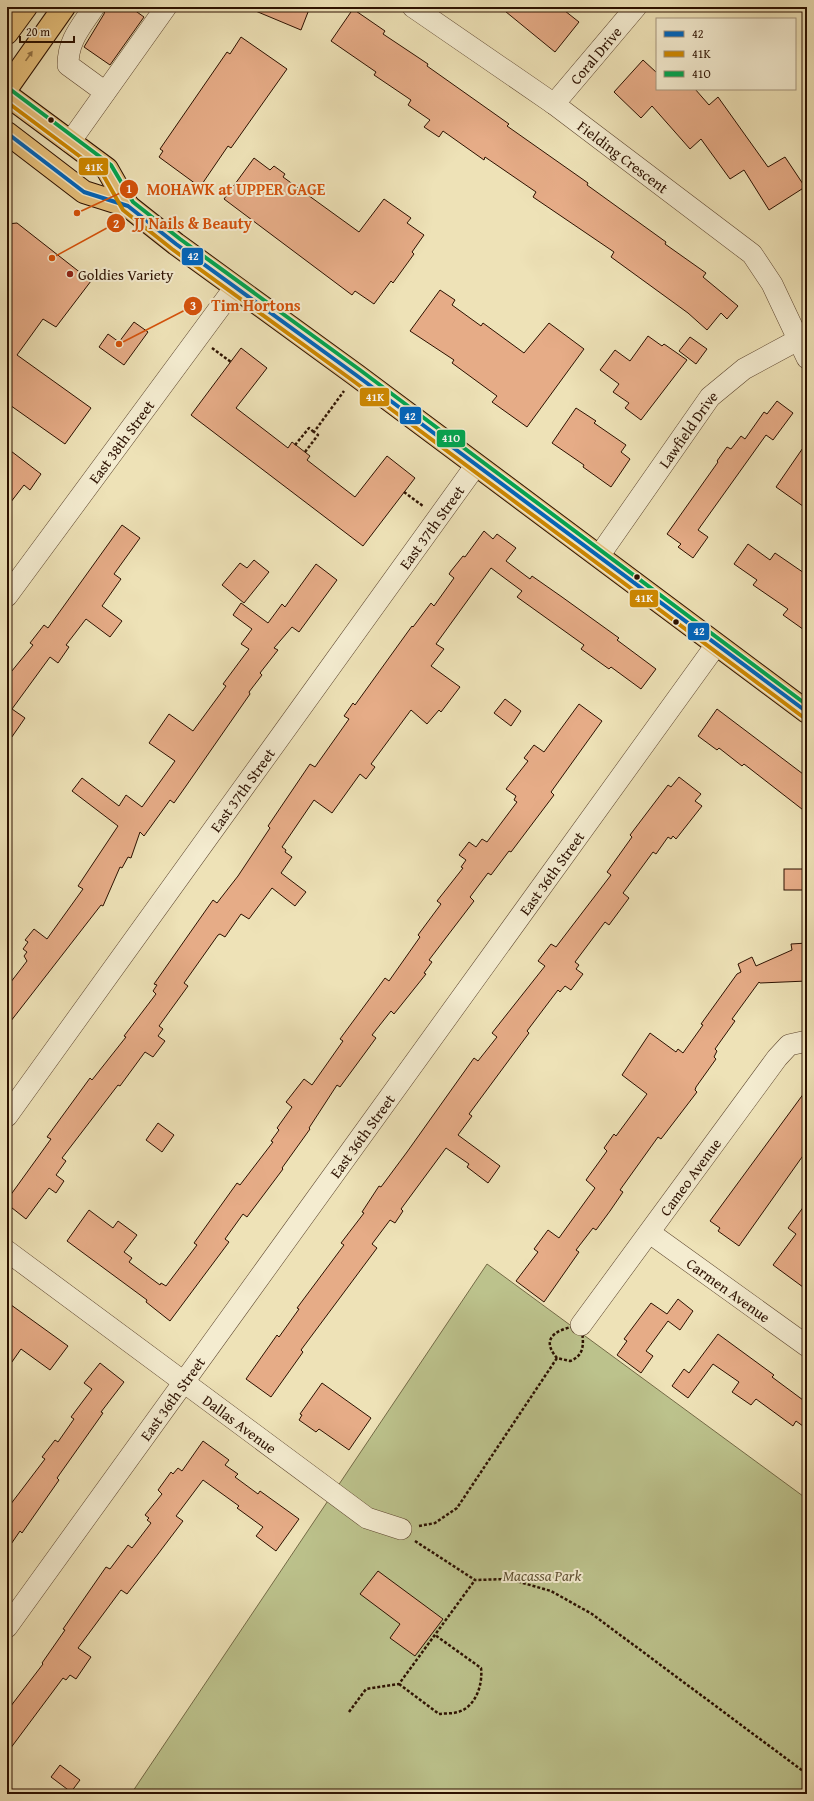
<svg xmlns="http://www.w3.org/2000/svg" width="814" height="1801" viewBox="0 0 814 1801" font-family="'Gentium Book Plus',serif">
<rect width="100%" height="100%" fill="#eee2b7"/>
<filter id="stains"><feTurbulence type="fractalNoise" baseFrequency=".005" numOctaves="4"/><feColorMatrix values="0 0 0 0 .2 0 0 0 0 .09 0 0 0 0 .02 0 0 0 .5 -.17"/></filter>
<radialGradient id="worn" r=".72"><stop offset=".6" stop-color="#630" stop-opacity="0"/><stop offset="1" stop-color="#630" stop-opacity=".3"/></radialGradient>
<path fill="#bcc28c" stroke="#746a46" d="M487,1264L807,1499V1794H131Z"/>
<g fill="#e6ac87" stroke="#2c1100">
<path d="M106,7H130L144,17L110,65L84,47L104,14Z"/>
<path d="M246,7H310L301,30Z"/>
<path d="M500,7H560L579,22L555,52Z"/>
<path d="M353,9L385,31L383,34L428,64L427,66L509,124L507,126L588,183L587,185L666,242L665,244L706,273L703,277L738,306L727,319L721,313L707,330L688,313L611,257L614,252L533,197L536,192L485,157L484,160L443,131L439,137L424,127L430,120L408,105L411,100L374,75L376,72L331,41Z"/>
<path d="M241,37L287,69L231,148L228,146L200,187L159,157L163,151L160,149L227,52L230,54Z"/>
<path d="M643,60L657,73V89H695L709,105L718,97L768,167L785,157L805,187L769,210L744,170L730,179L701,139L690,149L652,106L641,118L614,92Z"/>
<path d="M254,158L270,170L274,166L285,174L283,177L359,232L384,199L411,218L407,223L424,235L412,252L414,254L393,283L391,281L374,304L355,291L352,295L224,199Z"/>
<path d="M17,223L91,281L56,327L43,319L17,355L91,408L65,444L7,403V224Z"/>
<path d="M440,290L455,300L452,305L481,326L483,323L524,353L549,323L584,349L527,427L492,402L497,396L452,363L454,360L410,331Z"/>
<path d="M134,322L148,332L124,365L99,347L108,334L119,342Z"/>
<path d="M648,336L662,346L664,344L687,360L641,420L625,408L629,403L613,392L619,384L600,370L615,350L630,361Z"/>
<path d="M690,337L707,349L696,364L679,351Z"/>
<path d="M241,348L267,368L236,408L288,448L292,442L310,456L307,460L355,497L387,456L415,478L363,546L191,415Z"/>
<path d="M777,401L793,413L773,440L766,435L698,530L708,537L693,558L678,547L681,544L667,534L718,462L717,461L727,447L731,449L741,436L745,439L764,412L767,414Z"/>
<path d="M576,408L596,421L594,423L626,445L621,452L630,459L611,487L583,467L584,465L552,443Z"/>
<path d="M807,442V509L776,487Z"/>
<path d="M7,448L41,474L30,490L24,485L7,507Z"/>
<path d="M122,525L140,538L114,574L121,579L102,606L122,621L110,637L86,619L66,645L69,647L58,663L50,657L12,709L25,718L7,744V677L33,645L30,643L44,625L48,628Z"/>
<path d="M484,531L493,539L497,534L516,548L506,561L530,579L532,576L562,597L619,638L617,640L656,669L641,689L611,667L609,669L581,649L584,645L517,597L522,591L491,568L436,644L444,649L431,666L460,687L441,712L439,710L427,724L411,710L371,764L375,767L366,779L360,774L332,813L314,800L282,847L286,850L285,852L292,857L281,873L306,892L295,906L272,888L249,919L241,914L225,937L220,934L218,935L184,983L188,986L159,1026L163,1029L158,1036L165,1041L153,1057L145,1052L120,1086L118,1085L62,1158L66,1161L56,1175L64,1181L56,1193L49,1188L26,1219L7,1204V1200L51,1139L47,1137L90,1078L92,1080L126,1037L124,1036L156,994L153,991L157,985L154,984L213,900L217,903L238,876L270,828L268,826L310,764L315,767L349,719L344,716L353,703L355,705L412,626L413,627L431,603L434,606L454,578L449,574L451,571L463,556L465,557Z"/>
<path d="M748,544L770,560L775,553L807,575V632L783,615L788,609L753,585L757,580L734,564Z"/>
<path d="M254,560L269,572L244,603L222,585L240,563L247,568Z"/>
<path d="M316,564L337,580L299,632L292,627L274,648L278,650L260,673L262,675L249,692L250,694L186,786L174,803L170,800L144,836L140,832L131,858L128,857L122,868L120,867L103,906L101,905L7,1026V987L27,961L24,956L27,952L23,949L28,942L25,940L34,929L47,939L83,889L78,886L118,826L72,791L82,778L119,806L126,795L142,807L175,761L149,743L169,714L193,731L226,686L223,684L249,649L241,644L252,629L233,615L241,603L268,623L282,604L285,607Z"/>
<path d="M505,699L521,711L511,726L494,713Z"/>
<path d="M579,704L602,721L551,792L554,795L511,852L509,851L491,875L488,873L470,897L474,901L429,960L432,962L424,973L426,974L394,1014L391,1011L372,1035L376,1038L340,1087L337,1085L309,1128L310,1129L282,1168L283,1169L247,1217L243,1214L225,1239L229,1242L170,1321L146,1302L147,1300L67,1241L89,1210L113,1228L118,1221L137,1235L124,1252L132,1258L129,1262L160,1285L161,1283L166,1286L197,1245L194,1243L237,1183L240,1185L273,1142L271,1141L279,1130L277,1128L292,1107L286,1102L304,1079L312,1085L343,1041L340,1039L385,978L389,981L420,937L418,935L441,904L437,901L463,868L461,867L466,860L459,855L469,842L476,847L482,839L487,842L517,802L514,800L516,796L506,789L528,761L524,758L534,745L544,752Z"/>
<path d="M717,709L807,777V813L744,764L742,766L719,748L717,750L698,736Z"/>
<path d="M679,777L701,794L695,801L702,806L676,839L673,836L671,839L668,837L656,854L653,852L623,893L629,898L609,925L605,922L575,962L579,965L576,969L583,974L571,990L565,986L560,992L558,990L527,1031L529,1033L469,1114L472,1116L458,1135L500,1166L488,1183L467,1167L469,1164L446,1148L401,1209L403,1211L395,1223L390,1220L372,1244L377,1248L301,1350L303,1352L271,1397L246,1379L277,1335L279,1337L299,1309L297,1308L344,1245L341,1243L364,1213L362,1212L379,1186L381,1187L407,1152L474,1058L478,1061L497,1037L492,1033L545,966L538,961L551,944L556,947L611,875L607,872L632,837L630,835L668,785L671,787Z"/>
<rect x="784" y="869" width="19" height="21"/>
<path d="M807,943V981L760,983L759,982L732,1019L735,1021L715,1049L717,1051L714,1057L716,1059L696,1087L695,1090L697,1092L661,1139L658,1137L620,1190L623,1192L610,1211L596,1230L593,1228L576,1250L579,1252L544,1302L516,1281L538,1252L534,1249L548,1230L559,1238L595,1188L586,1180L607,1151L604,1148L614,1134L616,1136L647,1094L622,1075L650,1033L676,1052L678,1049L683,1053L703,1025L701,1024L737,974L741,972L738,964L752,957L756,966L792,950L791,944Z"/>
<path d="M807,1089V1150L739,1246L718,1231L720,1228L710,1221Z"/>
<path d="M158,1123L174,1135L162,1152L146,1140Z"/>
<path d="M807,1202V1290L773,1265L796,1234L788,1228Z"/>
<path d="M678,1299L693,1311L680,1330L668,1321L646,1351L653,1356L641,1373L617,1355L627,1341L624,1339L651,1303L667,1314Z"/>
<path d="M7,1302L68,1346L50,1370L21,1349L7,1369Z"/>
<path d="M718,1334L774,1375L772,1377L807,1403V1429L796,1421L793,1426L756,1399L751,1405L732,1392L739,1382L713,1364L688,1398L672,1386L684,1369L689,1373Z"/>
<path d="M100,1363L124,1382L101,1412L103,1413L57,1478L59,1480L22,1533L20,1531L7,1550V1509L45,1459L42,1457L55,1440L58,1442L74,1419L71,1417L92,1389L84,1383Z"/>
<path d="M322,1383L371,1418L349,1450L319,1429L316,1432L299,1420L302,1415L300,1414Z"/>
<path d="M203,1441L229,1460L225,1465L238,1474L235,1477L258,1494L260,1491L299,1519L276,1551L256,1536L263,1527L237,1508L239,1506L203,1480L176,1516L183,1521L158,1554L127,1594L121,1590L78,1648L91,1657L76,1679L70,1675L66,1680L63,1678L7,1753V1711L43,1664L42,1663L65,1630L63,1629L106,1567L110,1569L128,1545L132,1548L151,1523L147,1520L149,1518L145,1515L162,1494L158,1490L171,1472L173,1474L178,1468L182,1471Z"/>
<path d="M378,1571L443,1619L415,1656L390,1638L400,1624L360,1594Z"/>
<path d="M60,1765L80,1780L71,1792L51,1777Z"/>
</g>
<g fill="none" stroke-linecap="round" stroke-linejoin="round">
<defs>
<g id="minor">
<path d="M94,7C81,27 68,40 68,65L105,92"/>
<path id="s1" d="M413,7L554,104L752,254L772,284L807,358"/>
<path id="s2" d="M554,104L636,7"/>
<path d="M70,142L166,7"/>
<path id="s3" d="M599,556L710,397L744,369L807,335"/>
<path id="s4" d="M7,596L235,287"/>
<path id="s5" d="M7,1116L476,465"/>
<path id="s6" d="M650,1233L807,1346"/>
<path id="s7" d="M7,1251L367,1518L401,1529"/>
<path id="s8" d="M581,1325L777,1058L789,1045L807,1041"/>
<path id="s9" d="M7,1627L716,645"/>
</g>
<g id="major">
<path d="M7,33L26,7"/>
<path d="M7,88L64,7"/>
<path d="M7,95L107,169L128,206"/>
<path d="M7,133L84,192L128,206L176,244L356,375L807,712"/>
</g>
</defs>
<use href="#minor" stroke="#5c452e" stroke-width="22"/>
<use href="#major" stroke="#2c1100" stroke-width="24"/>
<g stroke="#2c1100" stroke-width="2.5" stroke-dasharray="3 2" stroke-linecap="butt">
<path d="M212,348L231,362"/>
<path d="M295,445L309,428L314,432"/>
<path d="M305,452L318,435L314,432L344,391"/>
<path d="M404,492L423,506"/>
<path d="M581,1325C583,1339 587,1355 570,1361L557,1358C537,1335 563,1328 581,1325Z"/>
<path d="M419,1526L435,1523L457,1508L557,1358"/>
<path d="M415,1541L475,1580L509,1579L551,1591L592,1614L807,1774"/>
<path d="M399,1684L439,1714C445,1713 452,1714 458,1712C476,1707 483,1684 481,1668L435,1635"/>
<path d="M349,1712L366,1689L399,1684L475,1580"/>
</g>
<use href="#minor" stroke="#f4ecd0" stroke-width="21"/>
<use href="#major" stroke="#e7c17c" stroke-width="22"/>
<defs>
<path id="bus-1" d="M7,133L84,192L128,206L176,244L356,375L807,712"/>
<path id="bus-2" d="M7,102L102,173L123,210L172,249L352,380L803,717"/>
<path id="bus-3" d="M11,90L111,165L133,202L180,239L360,370L807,705"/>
</defs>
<use href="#bus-1" stroke="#f4ecd0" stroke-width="7"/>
<use href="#bus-2" stroke="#f4ecd0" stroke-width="7"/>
<use href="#bus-3" stroke="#f4ecd0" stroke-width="7"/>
<use href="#bus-1" stroke="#0065bd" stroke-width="4"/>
<use href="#bus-2" stroke="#ce8800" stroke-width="4"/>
<use href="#bus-3" stroke="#00a651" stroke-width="4"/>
</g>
<defs><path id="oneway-solid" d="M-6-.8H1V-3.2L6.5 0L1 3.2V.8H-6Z"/></defs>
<use fill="#937244" href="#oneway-solid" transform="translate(29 56) rotate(-55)"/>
<g fill="#2c1100" stroke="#f4ecd0" stroke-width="1.5">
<circle cx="51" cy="120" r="3.5"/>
<circle cx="637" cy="577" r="3.5"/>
<circle cx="676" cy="622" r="3.5"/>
</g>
<circle fill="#8f2418" stroke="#f4ecd0" stroke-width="1.5" cx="70" cy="274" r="4"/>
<g text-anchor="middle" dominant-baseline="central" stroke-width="4" stroke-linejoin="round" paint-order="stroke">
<g font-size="15" fill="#2c1100" stroke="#f4ecd0">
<text stroke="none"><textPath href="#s2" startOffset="64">Coral Drive</textPath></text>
<text stroke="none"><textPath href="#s1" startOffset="258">Fielding Crescent</textPath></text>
<text stroke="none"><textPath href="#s3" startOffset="155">Lawfield Drive</textPath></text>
<text stroke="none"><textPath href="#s4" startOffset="192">East 38th Street</textPath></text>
<text stroke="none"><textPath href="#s5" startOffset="726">East 37th Street</textPath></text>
<text stroke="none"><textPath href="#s5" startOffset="402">East 37th Street</textPath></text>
<text stroke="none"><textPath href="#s9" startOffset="930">East 36th Street</textPath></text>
<text stroke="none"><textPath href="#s9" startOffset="606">East 36th Street</textPath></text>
<text stroke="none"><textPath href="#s8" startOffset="184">Cameo Avenue</textPath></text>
<text stroke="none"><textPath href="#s6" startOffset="97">Carmen Avenue</textPath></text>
<text stroke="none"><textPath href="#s9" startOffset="282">East 36th Street</textPath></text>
<text stroke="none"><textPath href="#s7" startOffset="290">Dallas Avenue</textPath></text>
</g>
<g font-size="15" fill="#2c1100" stroke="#f4ecd0" text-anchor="start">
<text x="78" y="274">Goldies Variety</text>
</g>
<g font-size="15" font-style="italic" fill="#5e4f31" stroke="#f4ecd0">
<text x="542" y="1575">Macassa Park</text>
</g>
</g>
<path fill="none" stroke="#d5520b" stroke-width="1.5" d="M77 213L129 189M52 258L116 223M119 344L193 306"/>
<g fill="#d5520b" stroke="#f4ecd0" stroke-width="1.5">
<circle cx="77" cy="213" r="4"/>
<circle cx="52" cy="258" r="4"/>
<circle cx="119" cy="344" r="4"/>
<circle cx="129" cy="189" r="10"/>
<circle cx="116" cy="223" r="10"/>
<circle cx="193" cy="306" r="10"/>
</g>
<g font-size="12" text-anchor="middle" font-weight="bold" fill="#fff">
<text x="129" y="193">1</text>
<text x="116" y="228">2</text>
<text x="193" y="310">3</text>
</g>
<g font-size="16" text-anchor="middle" font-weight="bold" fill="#d5520b" stroke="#f4ecd0" stroke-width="4" stroke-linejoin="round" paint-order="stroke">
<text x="236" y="195">MOHAWK at UPPER GAGE</text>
<text x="193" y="229">JJ Nails &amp; Beauty</text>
<text x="256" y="311">Tim Hortons</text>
</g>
<g stroke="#f4ecd0" stroke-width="1.5">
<rect x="78" y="157" width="31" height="19" rx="4" fill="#ce8800"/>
<rect x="181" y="247" width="23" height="19" rx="4" fill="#0065bd"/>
<rect x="359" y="387" width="31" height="20" rx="4" fill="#ce8800"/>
<rect x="399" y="406" width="23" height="19" rx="4" fill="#0065bd"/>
<rect x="436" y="429" width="30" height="19" rx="4" fill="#00a651"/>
<rect x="629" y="589" width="30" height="19" rx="4" fill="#ce8800"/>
<rect x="687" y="622" width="23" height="19" rx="4" fill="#0065bd"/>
</g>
<g font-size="11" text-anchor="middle" font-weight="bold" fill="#fff">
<text x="94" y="171">41K</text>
<text x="193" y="260">42</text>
<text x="375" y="401">41K</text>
<text x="410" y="420">42</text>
<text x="451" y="442">41O</text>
<text x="644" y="602">41K</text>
<text x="699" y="635">42</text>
</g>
<rect width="814" height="1801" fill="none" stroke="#eee2b7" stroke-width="24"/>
<rect x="8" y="8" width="798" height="1785" fill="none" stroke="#2c1100" stroke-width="2"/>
<rect x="12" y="12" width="790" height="1777" fill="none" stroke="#2c1100"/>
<rect x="656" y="18" width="140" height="72" fill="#f4ecd0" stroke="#a4947d"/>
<rect x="664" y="31" width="20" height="6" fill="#0065bd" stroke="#a4947d"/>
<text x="692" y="38" font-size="12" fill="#2c1100">42</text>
<rect x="664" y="51" width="20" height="6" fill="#ce8800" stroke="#a4947d"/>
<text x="692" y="58" font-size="12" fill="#2c1100">41K</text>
<rect x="664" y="71" width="20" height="6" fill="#00a651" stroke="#a4947d"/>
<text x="692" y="78" font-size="12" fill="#2c1100">41O</text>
<path d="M20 36v6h54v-6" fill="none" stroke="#2c1100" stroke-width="2"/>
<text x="26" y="36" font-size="12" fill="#2c1100" stroke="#f4ecd0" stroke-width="3" paint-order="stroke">20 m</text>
<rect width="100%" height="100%" filter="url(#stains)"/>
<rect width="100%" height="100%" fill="url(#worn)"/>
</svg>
